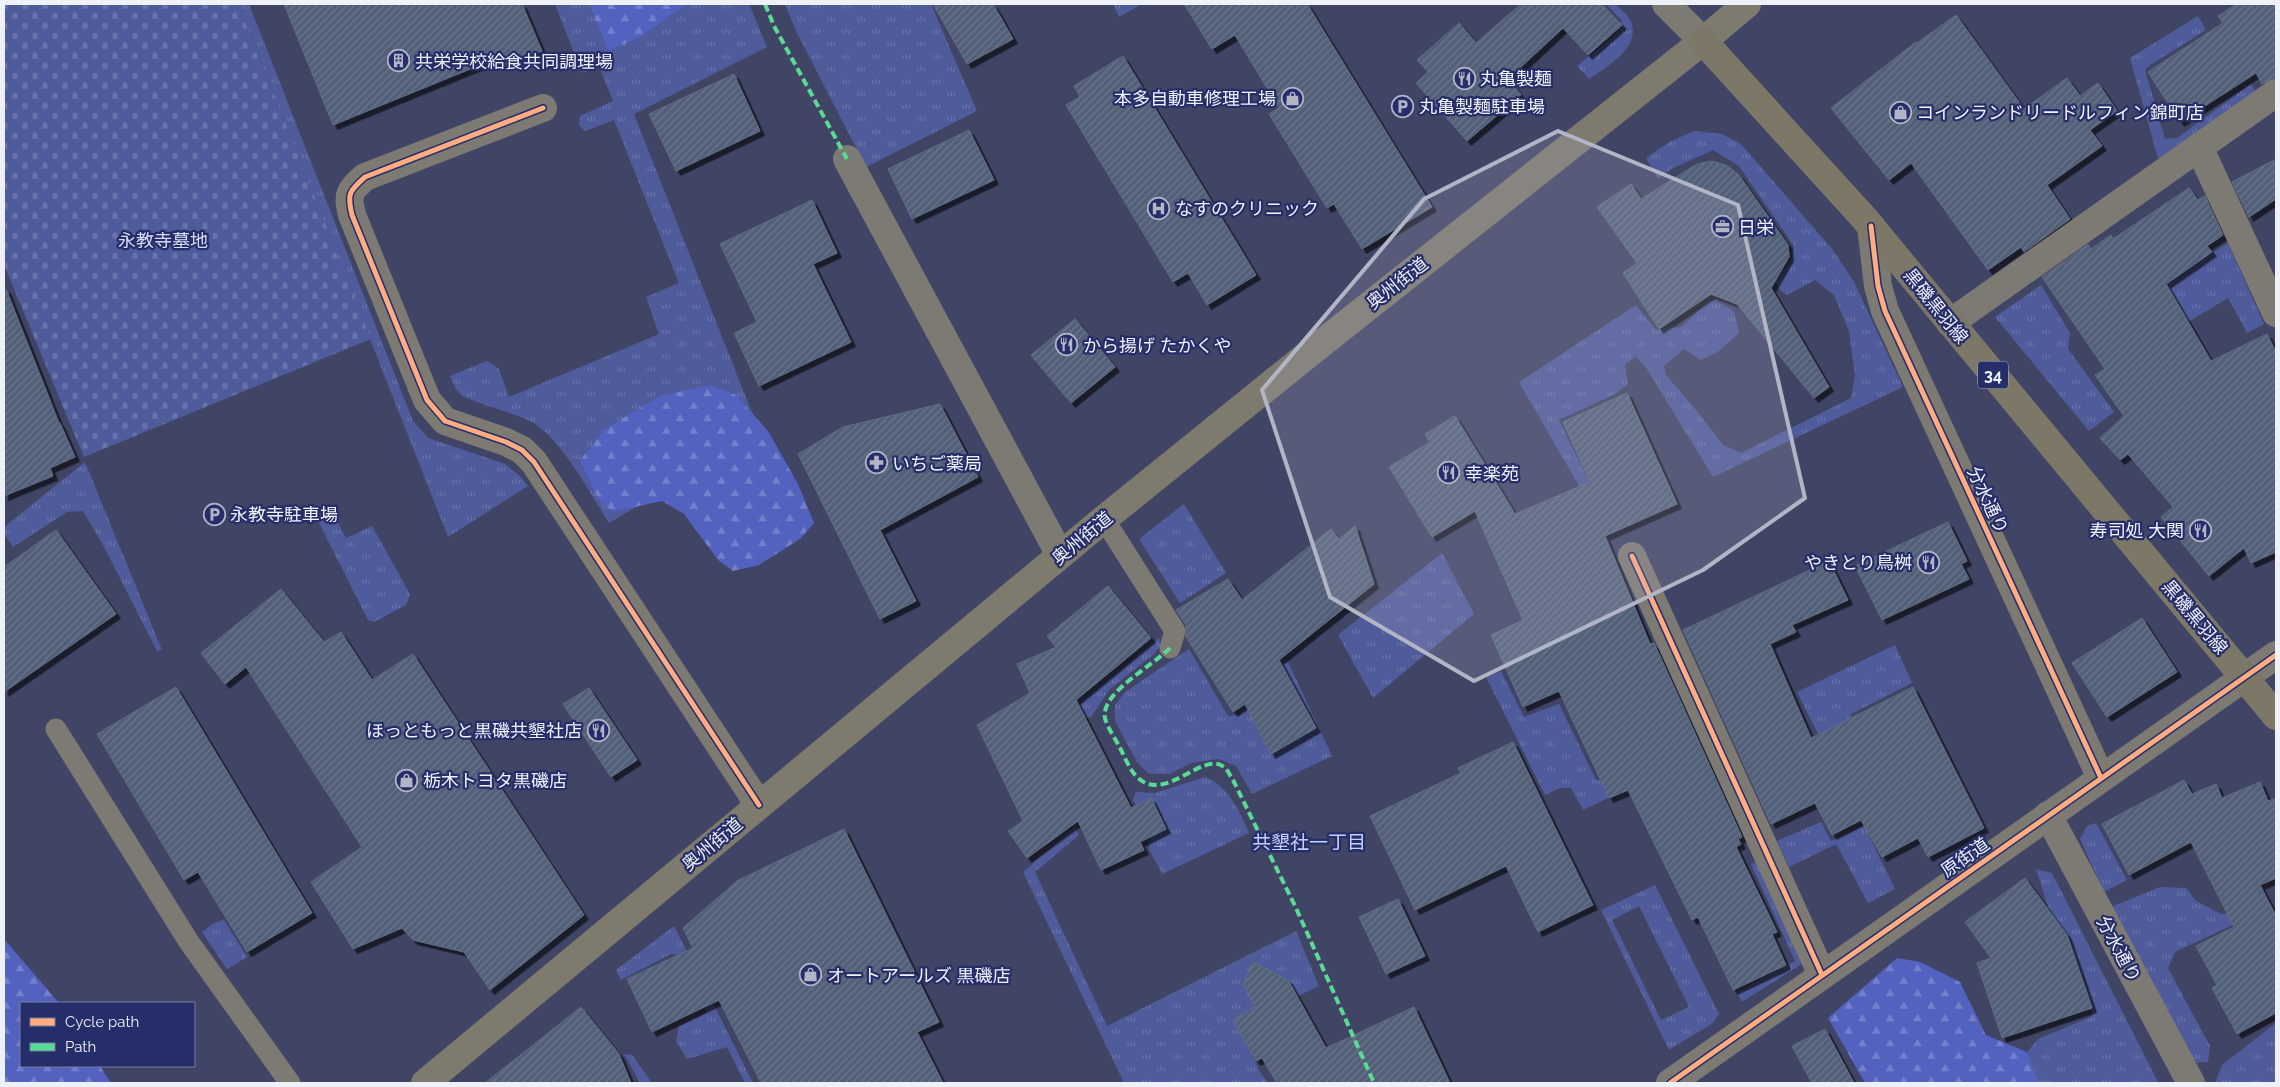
<svg xmlns="http://www.w3.org/2000/svg" width="2280" height="1087" viewBox="0 0 2280 1087" font-family="Raleway,'Noto Sans JP',sans-serif">
<defs>
<pattern id="grass-tufts" width="24" height="20" patternUnits="userSpaceOnUse" patternTransform="scale(1.25)"><rect width="24" height="20" fill="#4f5b9a"/><path d="M3 7l-1-3M5 7V3M7 7l1-3M15 17l-1-3M17 17v-4M19 17l1-3" fill="none" stroke="#6973a9"/></pattern>
<pattern id="forest-firs" width="22" height="20" patternUnits="userSpaceOnUse" patternTransform="scale(1.25)"><rect width="22" height="20" fill="#5361bf"/><path d="M5 1l3.5 6h-7zM16 11l3.5 6h-7z" fill="#7480cb"/></pattern>
<pattern id="cemetery-stones" width="16" height="16" patternUnits="userSpaceOnUse" patternTransform="scale(1.25)"><rect width="16" height="16" fill="#4f5b9a"/><path d="M2 7V4a2 2 0 0 1 4 0v3zM10 15v-3a2 2 0 0 1 4 0v3z" fill="#6973a9"/></pattern>
<pattern id="building-hatch" width="6" height="6" patternUnits="userSpaceOnUse" patternTransform="scale(1.25)"><rect width="6" height="6" fill="#515e78"/><path d="M-1 1l2-2M0 6l6-6M5 7l2-2" fill="none" stroke="#6a768c"/></pattern>
<filter id="shadow"><feDropShadow dx="4.5" dy="4.5" stdDeviation="0" flood-color="#0009"/></filter>
</defs>
<rect width="100%" height="100%" fill="#404566"/>
<g fill="url(#grass-tufts)" fill-rule="evenodd">
<path d="M238,4H249L413,421L428,438L505,464L521,477L528,486L448,537Z"/>
<path d="M555,4H589L608,51L641,37L687,4H749L767,47L634,114L760,433L609,523C591,495 560,436 530,421C508,411 484,406 462,396L456,389L450,376L487,361L499,369L509,397L659,334L646,297L679,283L614,120L585,131C579,126 578,124 580,116L613,101L599,66L582,73Z"/>
<path d="M785,4H931L977,111L866,167L797,33Z"/>
<path d="M1113,4H1142L1119,17Z"/>
<path d="M1606,4H1615C1619,8 1626,13 1629,18C1645,45 1607,67 1589,79L1577,66L1618,32L1622,21Z"/>
<path d="M2198,16L2206,30L2150,65L2145,70L2165,139L2177,138L2251,84L2256,93L2159,162L2130,58Z"/>
<path d="M1695,131L1722,134L1741,144L1833,250L1854,282L1903,387L1713,477L1647,369L1636,357L1625,364L1628,384L1615,394L1559,420L1614,533L1607,534L1519,382L1636,305L1656,330L1681,327L1709,301H1716L1734,311L1739,333L1719,351L1701,360L1684,349L1664,366L1666,375L1696,410L1723,445L1741,453L1851,398L1855,375L1849,331L1834,295L1815,280L1787,295L1781,291L1775,282L1791,260L1794,246L1739,166L1713,150L1673,168L1658,179L1646,158L1671,141Z"/>
<path d="M2228,243L2264,324L2247,333L2228,298L2178,328L2154,291Z"/>
<path d="M2041,285L2070,333L2068,349L2114,412L2089,431L1995,317Z"/>
<path d="M85,462L162,650L157,651L102,543L83,511L67,512L13,547L4,534V527Z"/>
<path d="M1184,504L1226,573L1180,603L1139,539Z"/>
<path d="M331,510L346,538L372,526L410,594L406,605L374,622L368,620L319,523L320,515Z"/>
<path d="M1442,553L1474,614L1373,698L1338,635Z"/>
<path d="M1159,638L1161,645L1154,654L1110,689L1091,717L1050,728Z"/>
<path d="M1895,645L1912,683L1851,714L1850,722L1878,828L1868,834L1895,889L1868,903L1836,844L1789,867L1777,841L1821,822L1831,841L1864,826L1797,692Z"/>
<path d="M1189,649L1228,716L1238,715L1273,691L1270,669L1288,662L1332,756L1252,794L1236,766L1219,759L1191,763L1170,774H1149L1137,762L1115,721V705L1125,692Z"/>
<path d="M1501,671L1524,717L1559,704L1596,780L1607,781L1668,680L1672,678L1704,753L1583,810L1571,788H1560L1545,795L1486,677Z"/>
<path d="M1205,777C1228,786 1240,811 1249,833L1162,874L1149,849L1150,827L1133,800L1136,792L1155,793Z"/>
<path d="M2096,823L2127,880L2104,892L2080,839L2087,826Z"/>
<path d="M1075,827L1079,835L1035,872L1107,1026L1296,931L1319,986L1238,1025L1260,1072L1268,1083H1124L1023,872Z"/>
<path d="M1756,862L1803,963L1742,1002L1737,992L1795,961L1751,864Z"/>
<path d="M2036,869L2052,873L2158,1082L2039,1083L2027,1052L2038,1039L2093,1016L2053,922Z"/>
<path d="M1655,885L1719,1014L1713,1023L1669,1050L1601,910ZM1639,906L1689,1007L1661,1020L1612,920Z"/>
<path d="M2160,887L2186,888L2196,901L2221,914L2240,912L2237,923L2175,952L2168,968L2210,1046L2208,1062L2191,1063L2111,907Z"/>
<path d="M224,920L247,957L227,969L202,932L214,923Z"/>
<path d="M674,926L753,1083H745L727,1047L687,1059L676,1041L679,1026L706,1013V1006L684,955L671,954L621,980L616,970Z"/>
<path d="M2276,1023V1083H2215L2222,1065Z"/>
<path d="M624,1054L632,1055L652,1083H640Z"/>
</g>
<g fill="url(#forest-firs)">
<path d="M589,4H687L641,37L608,51Z"/>
<path d="M710,385L736,395L768,431L798,484L814,523L800,539L759,565L733,571L718,560L684,514L662,501L612,512L598,499L580,460L605,429L660,396Z"/>
<path d="M4,939L59,1003H21V1066H100L111,1083H4Z"/>
<path d="M1897,958L1920,962L1960,982L1986,1035L2027,1052L2039,1083H1865L1828,1018Z"/>
</g>
<path fill="url(#cemetery-stones)" d="M4,4H238L371,339L84,457L4,265Z"/>
<g fill="url(#building-hatch)" stroke="#616c83" filter="url(#shadow)">
<path d="M284,4H522L542,51L505,65L502,56L333,125Z"/>
<path d="M933,4H993L1013,39L967,64Z"/>
<path d="M1184,4H1307L1432,207L1362,249L1334,204L1327,208L1269,114L1279,108L1235,35L1212,49Z"/>
<path d="M1521,4H1602L1622,25L1588,55L1563,28L1508,79L1521,95L1467,141L1416,83L1428,72L1417,60L1459,23L1476,43Z"/>
<path d="M2237,4H2276V78L2262,84L2256,73L2180,122L2148,72L2223,23L2218,16Z"/>
<path d="M1956,15L2024,109L2067,78L2080,96L2098,83L2117,111L2090,130L2102,146L2047,185L2070,219L2024,252L2021,247L1988,270L1911,163L1889,180L1831,108L1916,42L1917,43Z"/>
<path d="M1123,56L1256,275L1207,305L1188,273L1173,282L1066,105L1080,97L1074,86Z"/>
<path d="M734,74L760,131L676,171L649,114Z"/>
<path d="M969,130L994,180L912,219L888,169Z"/>
<path d="M2276,159V199L2249,217L2232,182Z"/>
<path d="M1712,161L1728,166L1739,175L1788,245L1789,257L1771,288L1829,387L1814,398L1737,304L1711,294L1659,329L1623,273L1637,263L1597,207L1631,184L1641,199L1697,164Z"/>
<path d="M2189,188L2198,200L2205,196L2223,235L2207,246L2212,252L2166,284L2211,361L2267,334L2276,352V552L2251,563L2244,548L2209,576L2161,517L2173,507L2128,454L2120,460L2100,438L2124,416L2095,375L2105,369L2042,277L2088,244L2091,249L2111,235L2113,239Z"/>
<path d="M812,200L837,253L813,264L851,342L759,386L734,333L757,322L720,244Z"/>
<path d="M6,289L59,423H60L75,457L50,468L53,476L4,496V290Z"/>
<path d="M1075,319L1115,367L1071,403L1031,355Z"/>
<path d="M1627,393L1677,504L1605,536L1650,644L1654,643L1742,837L1738,839L1741,844L1736,847L1777,932L1772,934L1786,965L1733,990L1698,917L1692,920L1628,790L1609,798L1559,691L1523,707L1491,635L1523,620L1475,511L1432,537L1389,467L1430,442L1425,434L1455,416L1515,514L1590,482L1563,422Z"/>
<path d="M940,404L978,477L880,530L916,601L880,619L798,454L843,427Z"/>
<path d="M1948,522L1967,561L1961,564L1969,579L1882,620L1855,566Z"/>
<path d="M1355,526L1374,584L1279,660L1316,728L1271,754L1245,704L1233,712L1186,637V625L1176,610L1228,579L1242,600L1331,529L1339,539Z"/>
<path d="M56,530L116,614L4,692V567Z"/>
<path d="M1829,561L1848,600L1792,625L1796,632L1770,644L1811,738L1913,687L1984,828L1928,857L1918,838L1882,857L1861,820L1832,835L1815,803L1771,824L1683,630Z"/>
<path d="M1108,586L1151,638L1076,700L1131,808L1151,798L1166,829L1140,842L1144,850L1101,870L1078,821L1027,858L1008,831L1023,821L977,725L1030,693L1017,664L1056,647L1047,636Z"/>
<path d="M281,589L324,642L341,632L372,680L413,654L584,915L490,990L464,952L413,940L402,928L353,949L311,882L362,847L246,667L225,684L201,653Z"/>
<path d="M2142,618L2177,672L2107,717L2072,663Z"/>
<path d="M176,687L312,913L247,952L198,872L184,880L97,734Z"/>
<path d="M589,688L637,760L611,777L563,704Z"/>
<path d="M1513,742L1593,905L1538,932L1506,866L1415,910L1370,816L1461,773L1458,768Z"/>
<path d="M2184,780L2192,794L2216,784L2222,798L2260,782L2268,801L2276,798V878L2260,885L2276,916V1013L2237,1034L2212,988L2217,985L2196,946L2234,927L2191,842L2129,875L2102,824Z"/>
<path d="M844,829L939,1022L917,1032L943,1083H761L719,1000L652,1032L627,979L693,948L683,928L737,881Z"/>
<path d="M2025,878L2067,935L2092,1008L2002,1038L1977,963L1991,958L1965,922Z"/>
<path d="M1398,899L1425,956L1386,974L1359,917Z"/>
<path d="M1253,962L1288,980L1326,1048L1414,1007L1450,1083H1277L1262,1058L1256,1061L1233,1020L1255,1007L1244,984Z"/>
<path d="M581,1007L619,1054L631,1083H485Z"/>
<path d="M1825,1029L1854,1083H1812L1792,1046Z"/>
</g>
<g fill="none" stroke-linecap="round" stroke-linejoin="round">
<g stroke="#7d7a73" stroke-width="21">
<path d="M1104,519L1175,631L1170,648"/>
<path d="M56,729L189,942L290,1083"/>
</g>
<g stroke="#7d7a73" stroke-width="28">
<path d="M543,108L365,177C349,191 347,194 352,215L427,400L445,421L506,442L522,450L534,462L759,805"/>
<path d="M2199,147L2276,313"/>
<path d="M847,159L1060,555"/>
<path d="M1871,226L1878,286L1885,311L2101,778"/>
<path d="M1950,323L2276,93"/>
<path d="M1632,556L1822,975"/>
<path d="M2245,677L2276,655"/>
<path d="M2048,815L2191,1083"/>
</g>
<g stroke="#7d7a73" stroke-width="28">
<path d="M1666,4L1703,41"/>
<path d="M1670,1083L2245,677"/>
</g>
<path stroke="#7e7a6e" stroke-width="28" d="M425,1083L1104,519L1317,347L1703,41L1747,4"/>
<path stroke="#7c7767" stroke-width="28" d="M1703,41L1864,218L2276,716"/>
<g stroke="#5adb95" stroke-width="4" stroke-dasharray="8 4" stroke-linecap="butt">
<path d="M765,4L774,26L847,159"/>
<path d="M1170,648C1154,665 1100,693 1105,718C1107,727 1115,738 1119,746C1124,755 1129,769 1136,776C1164,806 1202,750 1224,767C1228,770 1230,776 1233,780L1296,908L1374,1083"/>
</g>
<defs>
<g id="cycleway">
<path d="M543,108L365,177C349,191 347,194 352,215L427,400L445,421L506,442L522,450L534,462L759,805"/>
<path d="M1871,226L1878,286L1885,311L2101,778"/>
<path d="M1632,556L1822,975"/>
<path d="M1670,1083L2276,655"/>
</g>
</defs>
<use href="#cycleway" stroke="#262e6a" stroke-width="8"/>
<use href="#cycleway" stroke="#ffac80" stroke-width="5"/>
</g>
<path fill="#b2b5c6" fill-opacity="0.2" stroke="#b2b5c6" stroke-width="4" stroke-linejoin="round" d="M1558,131L1738,205L1805,498L1703,570L1474,681L1330,597L1262,390L1424,199Z"/>
<defs>
<symbol id="building-ring" viewBox="-11 -11 22 22"><circle r="9.5" fill="#262e6a" stroke="#b2b5c6" stroke-width="1.5"/><path d="M-4-6H4V6H1V3H-1V6H-4ZM-2.5-4.3h1.7v1.8h-1.7ZM.8-4.3h1.7v1.8H.8ZM-2.5-1h1.7V.8h-1.7ZM.8-1h1.7V.8H.8Z" fill="#b2b5c6"/></symbol>
<symbol id="restaurant-ring" viewBox="-11 -11 22 22"><circle r="9.5" fill="#262e6a" stroke="#b2b5c6" stroke-width="1.5"/><path d="M-5-6h1v4h1v-4h1v4h1v-4h1v5L-1.5 .5V6h-2V.5L-5-1ZM5-6V6H3V1.5H1.5Q1.5-4 5-6Z" fill="#b2b5c6"/></symbol>
<symbol id="shop-ring" viewBox="-11 -11 22 22"><circle r="9.5" fill="#262e6a" stroke="#b2b5c6" stroke-width="1.5"/><path d="M-5-2.5h2.3a2.7 3.5 0 0 1 5.4 0H5L5.5 6h-11ZM-1.5-2.5h3a1.5 2.3 0 0 0-3 0Z" fill="#b2b5c6"/></symbol>
<symbol id="parking-ring" viewBox="-11 -11 22 22"><circle r="9.5" fill="#262e6a" stroke="#b2b5c6" stroke-width="1.5"/><path d="M-3.5-5.5H1a3.5 3.5 0 0 1 0 7H-1V5.5H-3.5ZM-1-3.4V-.6H.8a1.4 1.4 0 0 0 0-2.8Z" fill="#b2b5c6"/></symbol>
<symbol id="hospital-ring" viewBox="-11 -11 22 22"><circle r="9.5" fill="#262e6a" stroke="#b2b5c6" stroke-width="1.5"/><path d="M-5-5h3v3.5h4V-5h3V5h-3V1.5h-4V5h-3Z" fill="#b2b5c6"/></symbol>
<symbol id="office-ring" viewBox="-11 -11 22 22"><circle r="9.5" fill="#262e6a" stroke="#b2b5c6" stroke-width="1.5"/><path d="M-6-3h4V-5.5h4V-3h4V5H-6ZM-1-4.5V-3h2v-1.5ZM-6 0V1H6V0Z" fill="#b2b5c6"/></symbol>
<symbol id="pharmacy-ring" viewBox="-11 -11 22 22"><circle r="9.5" fill="#262e6a" stroke="#b2b5c6" stroke-width="1.5"/><path d="M-2-6h4v4h4v4h-4v4h-4v-4h-4v-4h4Z" fill="#b2b5c6"/></symbol>
</defs>
<g fill-rule="evenodd">
<use href="#building-ring" x="386" y="48" width="25" height="25"/>
<use href="#restaurant-ring" x="1452" y="66" width="25" height="25"/>
<use href="#shop-ring" x="1280" y="86" width="25" height="25"/>
<use href="#parking-ring" x="1390" y="94" width="25" height="25"/>
<use href="#shop-ring" x="1888" y="100" width="25" height="25"/>
<use href="#hospital-ring" x="1146" y="196" width="25" height="25"/>
<use href="#office-ring" x="1710" y="214" width="25" height="25"/>
<use href="#restaurant-ring" x="1054" y="332" width="25" height="25"/>
<use href="#pharmacy-ring" x="864" y="450" width="25" height="25"/>
<use href="#restaurant-ring" x="1436" y="460" width="25" height="25"/>
<use href="#parking-ring" x="202" y="502" width="25" height="25"/>
<use href="#restaurant-ring" x="2188" y="518" width="25" height="25"/>
<use href="#restaurant-ring" x="1916" y="550" width="25" height="25"/>
<use href="#restaurant-ring" x="586" y="718" width="25" height="25"/>
<use href="#shop-ring" x="394" y="768" width="25" height="25"/>
<use href="#shop-ring" x="798" y="962" width="25" height="25"/>
</g>
<g text-anchor="middle" dominant-baseline="central" stroke-width="4.5" stroke-linejoin="round" paint-order="stroke">
<rect fill="#262e6a" stroke="#b3b6ce" stroke-width="1" x="1978" y="361.5" width="30" height="27" rx="4"/>
<g font-size="16" font-weight="bold" fill="#eff1f9">
<text x="1993" y="375">34</text>
</g>
<g font-size="18" fill="#eff1f9" stroke="#262e6a" text-anchor="start">
<text x="415" y="61">共栄学校給食共同調理場</text>
<text x="1480" y="78">丸亀製麺</text>
<text x="1276" y="98" text-anchor="end">本多自動車修理工場</text>
<text x="1419" y="106">丸亀製麺駐車場</text>
<text x="1916" y="112">コインランドリードルフィン錦町店</text>
<text x="1175" y="208">なすのクリニック</text>
<text x="1738" y="227">日栄</text>
<text x="1083" y="345">から揚げ たかくや</text>
<text x="892" y="463">いちご薬局</text>
<text x="1465" y="473">幸楽苑</text>
<text x="230" y="514">永教寺駐車場</text>
<text x="2184" y="530" text-anchor="end">寿司処 大関</text>
<text x="1912" y="562" text-anchor="end">やきとり鳥桝</text>
<text x="582" y="730" text-anchor="end">ほっともっと黒磯共墾社店</text>
<text x="423" y="780">栃木トヨタ黒磯店</text>
<text x="827" y="975">オートアールズ 黒磯店</text>
</g>
<g font-size="18" fill="#d6ddf8" stroke="#262e6a">
<text x="163" y="240">永教寺墓地</text>
</g>
<g font-size="18" fill="#eff1f9" stroke="#262e6a">
<text transform="translate(1397 283) rotate(-38)">奥州街道</text>
<text transform="translate(1936 306) rotate(51)">黒磯黒羽線</text>
<text transform="translate(1988 500) rotate(65)">分水通り</text>
<text transform="translate(1082 538) rotate(-40)">奥州街道</text>
<text transform="translate(2195 617) rotate(50)">黒磯黒羽線</text>
<text transform="translate(712 844) rotate(-40)">奥州街道</text>
<text transform="translate(1965 857) rotate(-35)">原街道</text>
<text transform="translate(2119 949) rotate(62)">分水通り</text>
</g>
<g font-size="19" fill="#c3cffb" stroke="#262e6a">
<text x="1309" y="842">共墾社一丁目</text>
</g>
</g>
<rect width="2280" height="1087" fill="none" stroke="#eff1f9" stroke-width="10"/>
<rect x="20" y="1002" width="175" height="65" fill="#262e6a" stroke="#767ca3"/>
<rect x="30" y="1018" width="25" height="8" fill="#ffac80" stroke="#767ca3"/>
<text x="65" y="1027" font-size="15" fill="#eff1f9">Cycle path</text>
<rect x="30" y="1043" width="25" height="8" fill="#5adb95" stroke="#767ca3"/>
<text x="65" y="1052" font-size="15" fill="#eff1f9">Path</text>
</svg>
